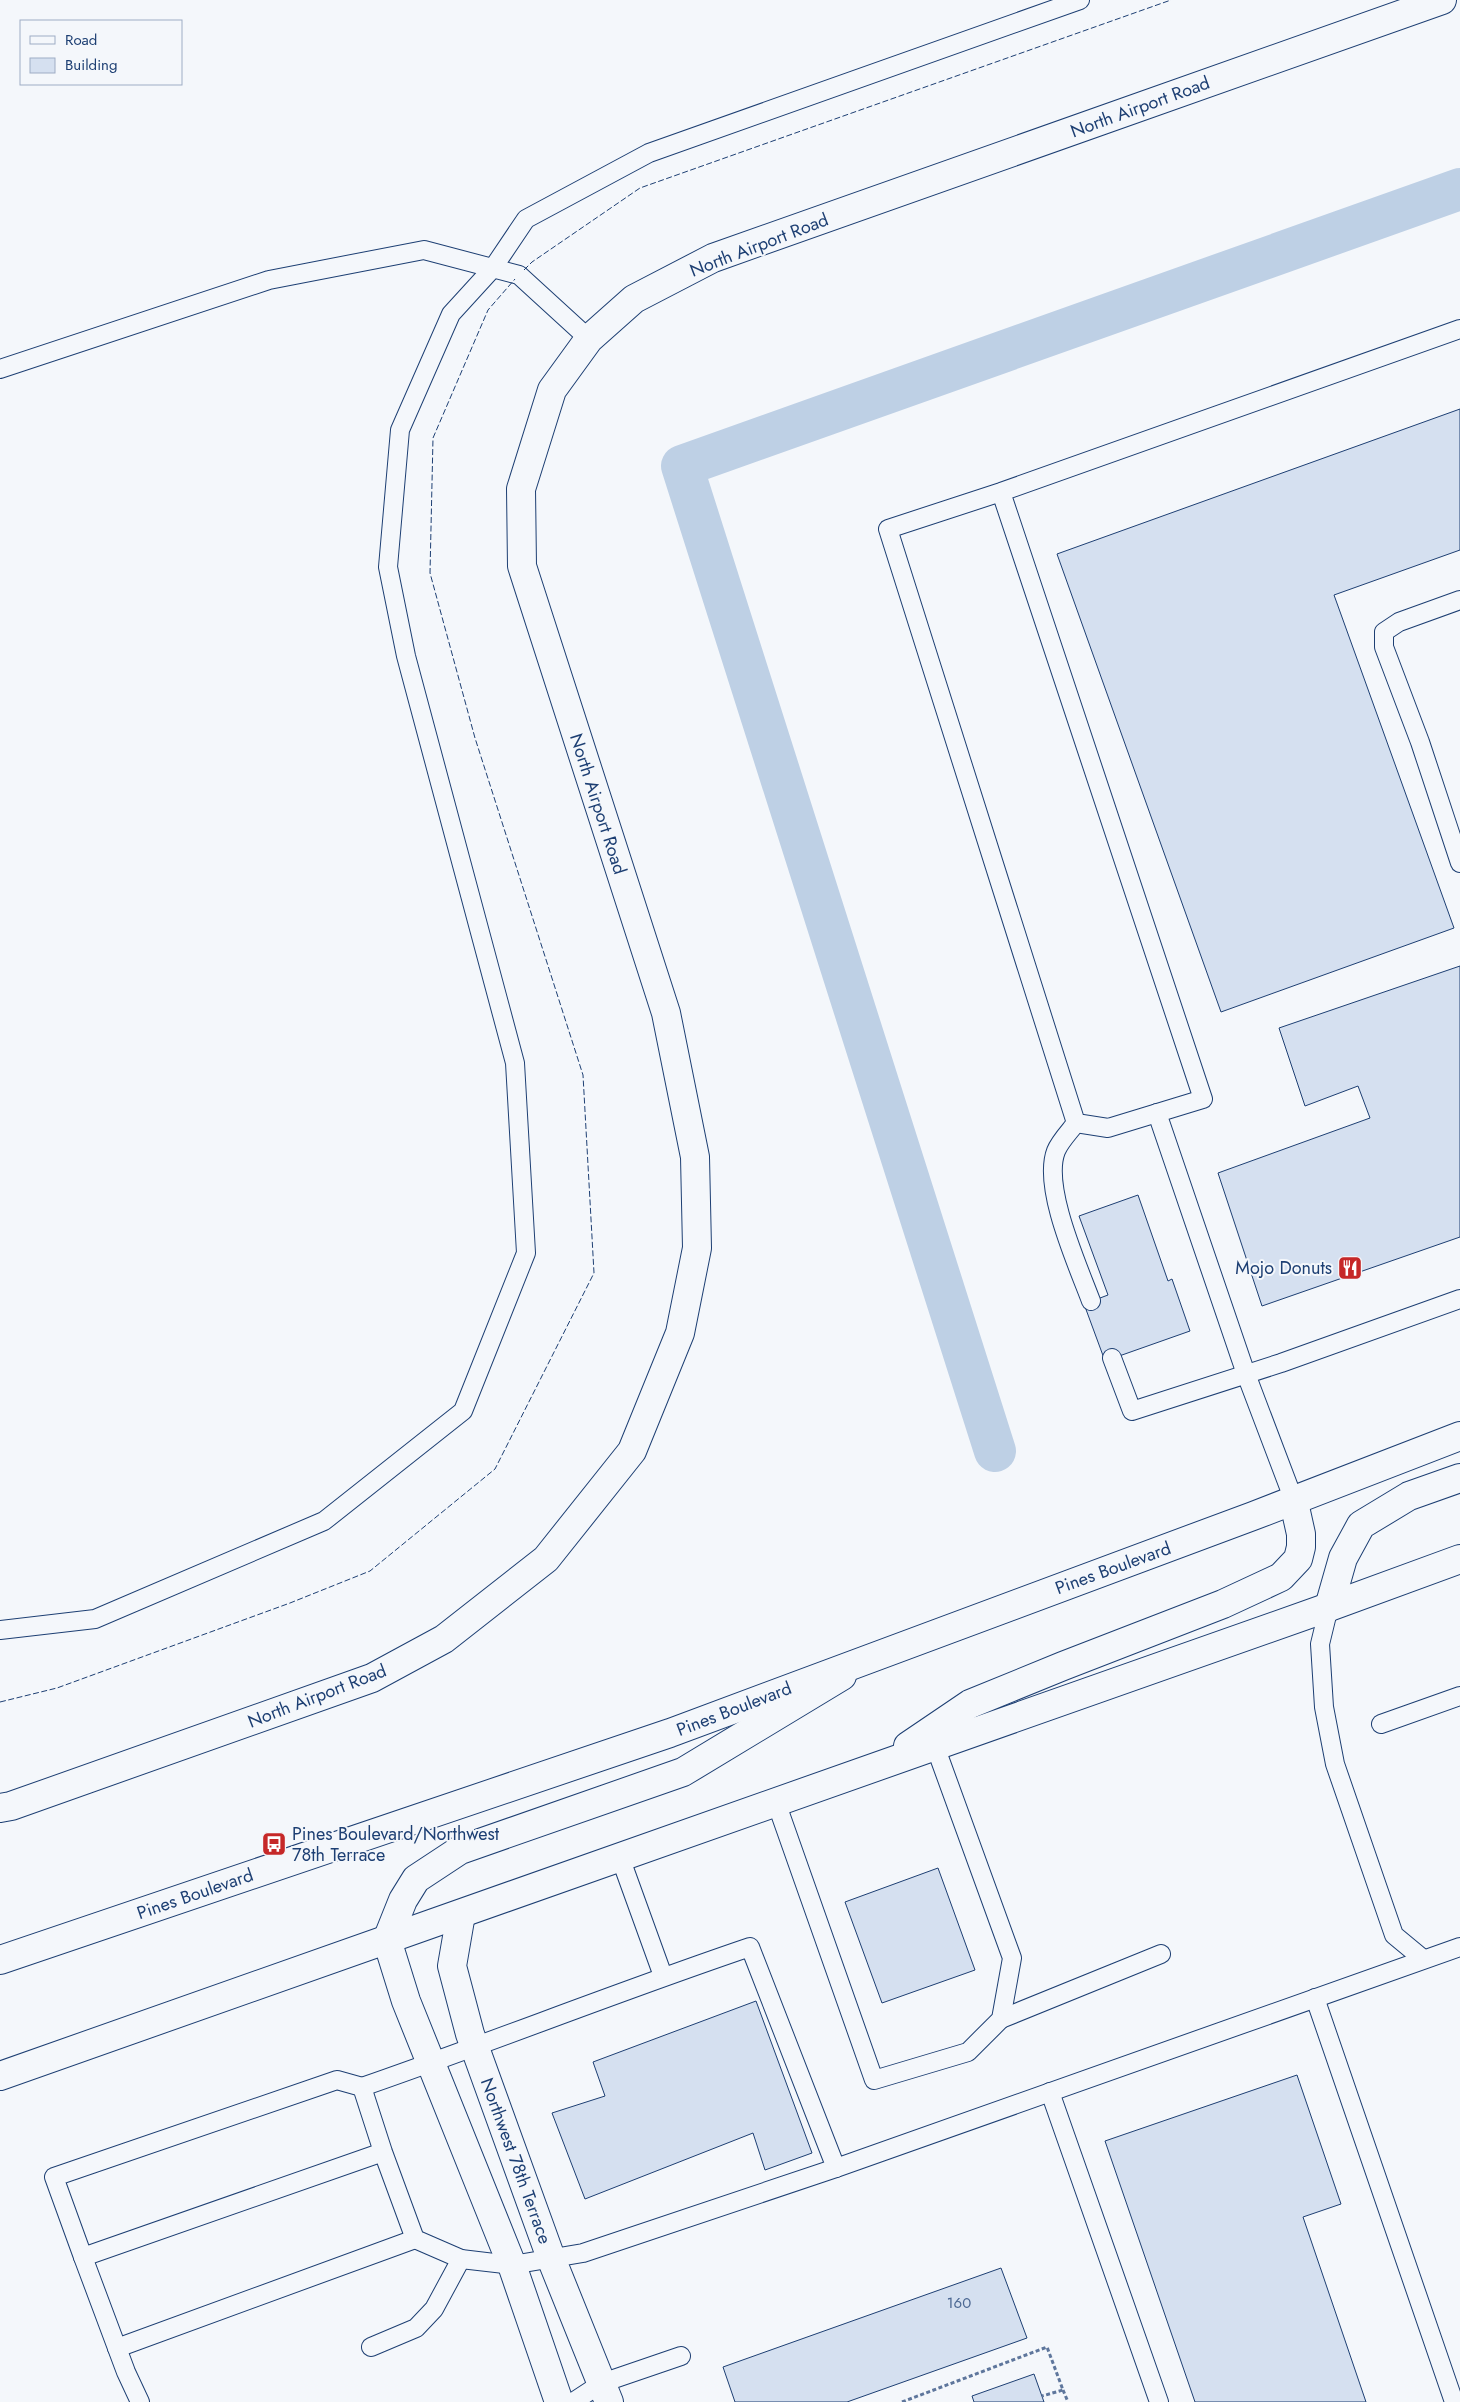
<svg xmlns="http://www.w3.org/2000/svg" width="1460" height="2402" viewBox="0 0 1460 2402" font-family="Jost,sans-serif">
<rect width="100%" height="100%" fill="#f4f7fb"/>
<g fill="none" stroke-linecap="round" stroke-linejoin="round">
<path stroke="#bed0e5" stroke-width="42" d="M995,1451L682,466L1460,189"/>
</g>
<g fill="#d5e0f0" stroke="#1d3f73">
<path d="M1460,409V550L1334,595L1454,928L1221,1012L1057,554Z"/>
<path d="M1460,966V1237L1262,1306L1218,1173L1370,1118L1358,1086L1305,1106L1279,1028Z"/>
<path d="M1138,1195L1168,1281L1172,1279L1190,1331L1105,1361L1084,1304L1108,1295L1079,1216Z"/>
<path d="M938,1868L975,1970L882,2003L845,1902Z"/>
<path d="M756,2001L812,2153L765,2170L753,2133L585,2199L552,2113L605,2096L593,2062Z"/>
<path d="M1297,2075L1341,2204L1303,2217L1366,2402H1195L1105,2141Z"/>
<path d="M1001,2268L1027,2338L847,2402H735L723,2367Z"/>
<path d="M1034,2374L1044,2402H974L972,2396Z"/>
</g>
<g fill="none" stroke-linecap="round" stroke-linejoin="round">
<defs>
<g id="service">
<path d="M0,369L269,280L424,250L519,275L589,339"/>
<path d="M1001,492L1203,1099L1108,1128L1076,1123L888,529L1001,492L1460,329"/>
<path d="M1460,600L1399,622L1384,632V647L1420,742L1460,863"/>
<path d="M1157,1113L1246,1374L1293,1498"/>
<path d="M1076,1123C1070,1131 1060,1141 1056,1151C1042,1187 1078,1266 1091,1301"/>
<path d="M1112,1358L1132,1411L1281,1363L1460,1299"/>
<path d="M1329,1607L1320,1644L1324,1707L1335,1764L1394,1935L1423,1959"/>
<path d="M0,1630L95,1619L324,1521L463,1411L526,1253L515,1063L406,656L388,567L400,430L451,314L493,268L526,219L649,153L1080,0"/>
<path d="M1381,1724L1460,1696"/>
<path d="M776,1802L874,2080L968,2052L1001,2019L1012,1958L935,1746"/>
<path d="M620,1857L663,1976"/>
<path d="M1315,1998L1454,2402"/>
<path d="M1001,2019L1161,1954"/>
<path d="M362,2087C492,2042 620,1991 750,1947L836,2168"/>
<path d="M1050,2092L1159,2402"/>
<path d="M383,2152L83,2257L54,2177L337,2080L362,2087L383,2152L415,2239L461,2259L512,2265L583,2253L836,2168L1460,1947"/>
<path d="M83,2257L126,2372L140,2402"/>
<path d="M371,2347L416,2328L434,2309L461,2259"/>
<path d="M117,2348L415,2239"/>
<path d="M573,2402L602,2383L681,2356"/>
</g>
<g id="minor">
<path d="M0,1808L11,1806L372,1678L444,1639L546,1559L632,1451L680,1333L697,1248L695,1157L666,1013L522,566L521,489L552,390L589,339L634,299L713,258L1442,0"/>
<path d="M461,1914L452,1966L470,2034L551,2258L609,2402"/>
<path d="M559,2402L512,2265L406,2001L387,1940L403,1900L416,1879L460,1850L683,1772L842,1676"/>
</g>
<g id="trunk">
<path d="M1329,1607L1343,1558L1361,1525L1409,1496L1460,1478"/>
<path d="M908,1746L970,1704L1063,1666L1223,1604L1281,1577L1298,1559L1301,1547V1534L1293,1498"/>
<path d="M0,1960L670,1733L1253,1516L1460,1436"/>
<path d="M0,2076L1329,1607L1460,1559"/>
</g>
</defs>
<use href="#service" stroke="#1d3f73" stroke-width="20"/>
<use href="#minor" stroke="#1d3f73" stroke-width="30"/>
<use href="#trunk" stroke="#1d3f73" stroke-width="30"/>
<g stroke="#5e769c" stroke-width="3" stroke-dasharray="4 2.5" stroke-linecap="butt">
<path d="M1063,2390L1068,2402"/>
<path d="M902,2402L1047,2347L1063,2390L1042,2396"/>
</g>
<use href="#service" stroke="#f4f7fb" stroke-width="18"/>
<use href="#minor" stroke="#f4f7fb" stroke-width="28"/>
<use href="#trunk" stroke="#f4f7fb" stroke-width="28"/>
<g stroke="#1d3f73" stroke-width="1" stroke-dasharray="6 2.5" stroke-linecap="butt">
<path d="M524,270L532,262L640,188L1171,0"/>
<path d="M0,1702L57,1688L290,1603L370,1571L495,1469L594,1273L583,1075L475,738L430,573L433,438L488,310L515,279"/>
</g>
</g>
<defs>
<symbol id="restaurant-square" viewBox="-11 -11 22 22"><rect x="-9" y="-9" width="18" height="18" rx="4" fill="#c62828" stroke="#f4f7fb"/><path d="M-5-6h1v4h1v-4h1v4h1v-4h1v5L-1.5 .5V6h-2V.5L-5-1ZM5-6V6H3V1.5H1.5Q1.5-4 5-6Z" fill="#fff"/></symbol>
<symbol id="bus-square" viewBox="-11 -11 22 22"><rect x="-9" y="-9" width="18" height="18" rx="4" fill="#c62828" stroke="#f4f7fb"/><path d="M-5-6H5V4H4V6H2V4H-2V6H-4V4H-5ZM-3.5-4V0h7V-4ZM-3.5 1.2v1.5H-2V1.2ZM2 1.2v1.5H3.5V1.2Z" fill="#fff"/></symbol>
</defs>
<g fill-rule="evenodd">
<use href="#restaurant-square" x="1336" y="1254" width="28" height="28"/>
<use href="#bus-square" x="260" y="1830" width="28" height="28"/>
</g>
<g text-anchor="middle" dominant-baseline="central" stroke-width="4" stroke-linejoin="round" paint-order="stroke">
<g font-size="15" fill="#4b6792">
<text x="959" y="2303">160</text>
</g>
<g font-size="18" fill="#1d3f73" stroke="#f4f7fb">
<text transform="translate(1140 107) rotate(-20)">North Airport Road</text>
<text transform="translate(759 245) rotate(-21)">North Airport Road</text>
<text transform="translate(598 804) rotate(72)">North Airport Road</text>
<text transform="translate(1113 1568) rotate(-20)">Pines Boulevard</text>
<text transform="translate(317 1696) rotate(-21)">North Airport Road</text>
<text transform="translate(734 1709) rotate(-21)">Pines Boulevard</text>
<text transform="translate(195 1894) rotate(-19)">Pines Boulevard</text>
<text transform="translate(516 2161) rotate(70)">Northwest 78th Terrace</text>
</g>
<g font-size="18" fill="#1d3f73" stroke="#f4f7fb" text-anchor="end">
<text x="1332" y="1268">Mojo Donuts</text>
<text x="292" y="1834" text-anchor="start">Pines Boulevard/Northwest<tspan x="292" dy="21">78th Terrace</tspan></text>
</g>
</g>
<rect x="20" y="20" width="162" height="65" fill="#f4f7fb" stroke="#9eadc5"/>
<rect x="30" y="36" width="25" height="8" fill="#f4f7fb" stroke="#9eadc5"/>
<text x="65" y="45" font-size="15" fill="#1d3f73">Road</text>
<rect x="30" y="58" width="25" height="15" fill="#d5e0f0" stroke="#9eadc5"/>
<text x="65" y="70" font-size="15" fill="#1d3f73">Building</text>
</svg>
